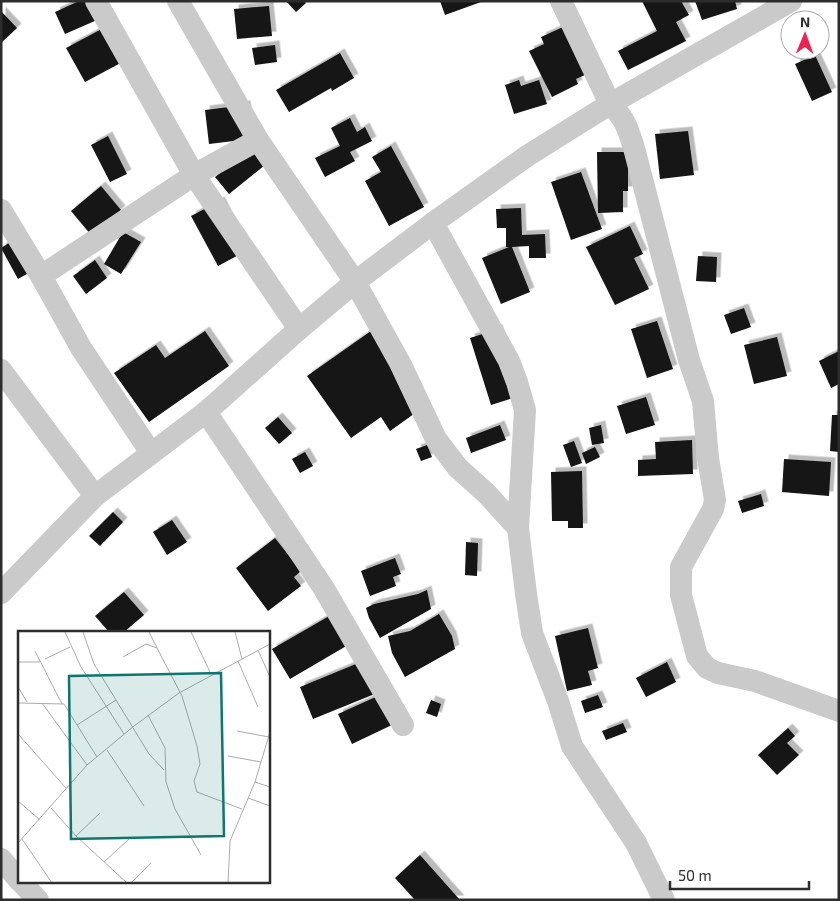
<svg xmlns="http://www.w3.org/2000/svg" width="840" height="901" viewBox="0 0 840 901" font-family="'Exo 2',sans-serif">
<defs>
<filter id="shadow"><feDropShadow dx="4.5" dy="-4.5" stdDeviation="0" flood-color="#0004"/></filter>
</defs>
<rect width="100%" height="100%" fill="#fff"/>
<g fill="#141414" filter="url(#shadow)">
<path d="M79,1H89L97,20L65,34L55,12Z"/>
<path d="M286,1H304L306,3L296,12Z"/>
<path d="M440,1H481V2L445,15Z"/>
<path d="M642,1H681L689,15L676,22L686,41L628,70L618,51L657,31Z"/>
<path d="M695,1H735L737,9L702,20Z"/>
<path d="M269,6L272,36L237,39L234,9Z"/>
<path d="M1,11L17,28L1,43Z"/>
<path d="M111,24L130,58L85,82L66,48Z"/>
<path d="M563,27L587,74L576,79L578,84L552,97L529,51L544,44L541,37Z"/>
<path d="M275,45L277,62L255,65L252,48Z"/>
<path d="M340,53L354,78L332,91L331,88L289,112L276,90Z"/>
<path d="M815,55L832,92L812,101L795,64Z"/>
<path d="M519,80L521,86L539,80L547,104L514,114L505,85Z"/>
<path d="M246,105L250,139L209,144L205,110Z"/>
<path d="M350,118L357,132L365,127L372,141L350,152L355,161L325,177L315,158L340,146L331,128Z"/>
<path d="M688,131L694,175L660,179L655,134Z"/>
<path d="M108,136L127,174L110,182L91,145Z"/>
<path d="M256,144L270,161L229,194L215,177Z"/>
<path d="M391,146L424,207L389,226L365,181L381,172L372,157Z"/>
<path d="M597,152H628V191H623V212L598,213Z"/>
<path d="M581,172L602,229L571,240L551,182Z"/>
<path d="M101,186L121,210L91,235L71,211Z"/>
<path d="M220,201L246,251L218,266L191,216Z"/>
<path d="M521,208L522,235L545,234L546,258H529V246L512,247L530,292L501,304L482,258L509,247H506V228H497L496,209Z"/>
<path d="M630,226L643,254L634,258L649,289L615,305L586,247Z"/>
<path d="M123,232L141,242L121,274L104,264Z"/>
<path d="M17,238L34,270L18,279L1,248Z"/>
<path d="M698,256L717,257L716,282L696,281Z"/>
<path d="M95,260L107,278L86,294L73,276Z"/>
<path d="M744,308L751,327L731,334L724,315Z"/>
<path d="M657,321L673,369L647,378L631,329Z"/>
<path d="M498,329L519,396L491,405L470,338Z"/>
<path d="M205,331L229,366L149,422L114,373L156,345L165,358Z"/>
<path d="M371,331L425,406L390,431L381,417L351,438L307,376Z"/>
<path d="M777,337L787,376L754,384L744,345Z"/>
<path d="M839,351V384L831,388L819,361Z"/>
<path d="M646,397L655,425L626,434L617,406Z"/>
<path d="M832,415H839V452L830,451Z"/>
<path d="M278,417L292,433L279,444L265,428Z"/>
<path d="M500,425L506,440L471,453L466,438Z"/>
<path d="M601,425L604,443L592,445L589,428Z"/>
<path d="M692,440L693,474L638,476V460L656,459L655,442Z"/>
<path d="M574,441L582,463L571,467L563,445Z"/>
<path d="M427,445L432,457L421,461L416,449Z"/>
<path d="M595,447L600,457L586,464L582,453Z"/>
<path d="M305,452L313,466L300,473L292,459Z"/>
<path d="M784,459L831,462L829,496L782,492Z"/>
<path d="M582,471L583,528H568V521H552L551,472Z"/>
<path d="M761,494L764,506L742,513L738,501Z"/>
<path d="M113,512L123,522L100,546L89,536Z"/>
<path d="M172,520L187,542L167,555L153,532Z"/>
<path d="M275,538L301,571L294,577L301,586L268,611L236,568Z"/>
<path d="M466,542L478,543L477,576L465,575Z"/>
<path d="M395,558L401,574L393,577L396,586L370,596L361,571Z"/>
<path d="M427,590L431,609L380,638L369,618L366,608L374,604L418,594Z"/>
<path d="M124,592L144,615L124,632H109L95,616Z"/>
<path d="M439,614L452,636L455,649L405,677L392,653L388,636L410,631Z"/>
<path d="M331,615L348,645L290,679L272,649Z"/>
<path d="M588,628L598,668L588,671L592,685L567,691L555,636Z"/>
<path d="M368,659L382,691L313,719L300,687Z"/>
<path d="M667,662L676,682L646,697L636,678Z"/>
<path d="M380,695L394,724L352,744L338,714Z"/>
<path d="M598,695L603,707L585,713L581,701Z"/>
<path d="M431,700L441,704L437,717L426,713Z"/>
<path d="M623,723L627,732L606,740L602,731Z"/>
<path d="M788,728L795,736L787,743L799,755L777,775L758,755Z"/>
<path d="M420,855L460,900H415L395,878Z"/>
</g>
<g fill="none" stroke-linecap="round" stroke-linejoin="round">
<g stroke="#cacaca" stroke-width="22">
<path d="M96,1L194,175L299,329"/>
<path d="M178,1L258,140L355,282L400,363L436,439L458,468L486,493L518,528"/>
<path d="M561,1L610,104C625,118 628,129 634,148L689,360L703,401L708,458L715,500L713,509L681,567V595L697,656L707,668L718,673L755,681L839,711"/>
<path d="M1,210L41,276L81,348L151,453"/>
<path d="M433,223L509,361L517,382L525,410L518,528L526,594L532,633L558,701L572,746L636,843L664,900"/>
<path d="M41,276L194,175L258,140"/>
<path d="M1,370L95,496"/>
<path d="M206,412L323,587L403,725"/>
<path d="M1,593L95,496L206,412L299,329L355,282L433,223L527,156L610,104L791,1"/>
<path d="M1,859L19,880"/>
<path d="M21,882L38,900"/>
</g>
</g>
<g transform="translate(18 631)">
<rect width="252" height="252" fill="#fff"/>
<path fill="none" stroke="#ababab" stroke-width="1" d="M47,1L63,36L106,103M65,1L76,33L131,123L146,139M131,1L139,17M173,1L193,43M217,1L224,28M240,19L252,46M17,20L44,73M105,26L128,13L139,17L164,65L179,115L182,133L176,150L179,161L224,178M27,28L52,16M220,30L240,76M0,31H22M0,56L9,71M0,72L46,73L79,126M24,72L69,134M130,84L147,117L148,151L157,178L183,224M59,94L98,69M219,100L251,106M0,103L48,157M89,119L126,175M210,125L243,131M237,151L252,156M230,167L252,175M0,170L22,189M33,177L58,205L109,252M58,205L82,182M4,208L34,252M0,212L69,134L116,95L161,62L252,13M86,231L111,208M113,252L133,232M210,252L212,210L237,151L252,101"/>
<path fill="#0f766e" fill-opacity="0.15" stroke="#0f766e" stroke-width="2.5" d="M203,42L206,205L53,208L51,45Z"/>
<rect width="252" height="252" fill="none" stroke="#2d2d2d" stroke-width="2.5"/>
</g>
<rect width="840" height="901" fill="none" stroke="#2d2d2d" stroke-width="5"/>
<g transform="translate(805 35) rotate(1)"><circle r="24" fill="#ffffff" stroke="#ababab"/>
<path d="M0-4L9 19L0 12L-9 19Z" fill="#f0224f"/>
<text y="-8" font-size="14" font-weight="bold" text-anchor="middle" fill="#2d2d2d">N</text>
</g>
<path d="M670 881v8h139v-8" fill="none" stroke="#2d2d2d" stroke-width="2.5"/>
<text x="678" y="881" font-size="15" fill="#2d2d2d" stroke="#ffffff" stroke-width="4" paint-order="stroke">50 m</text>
</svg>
